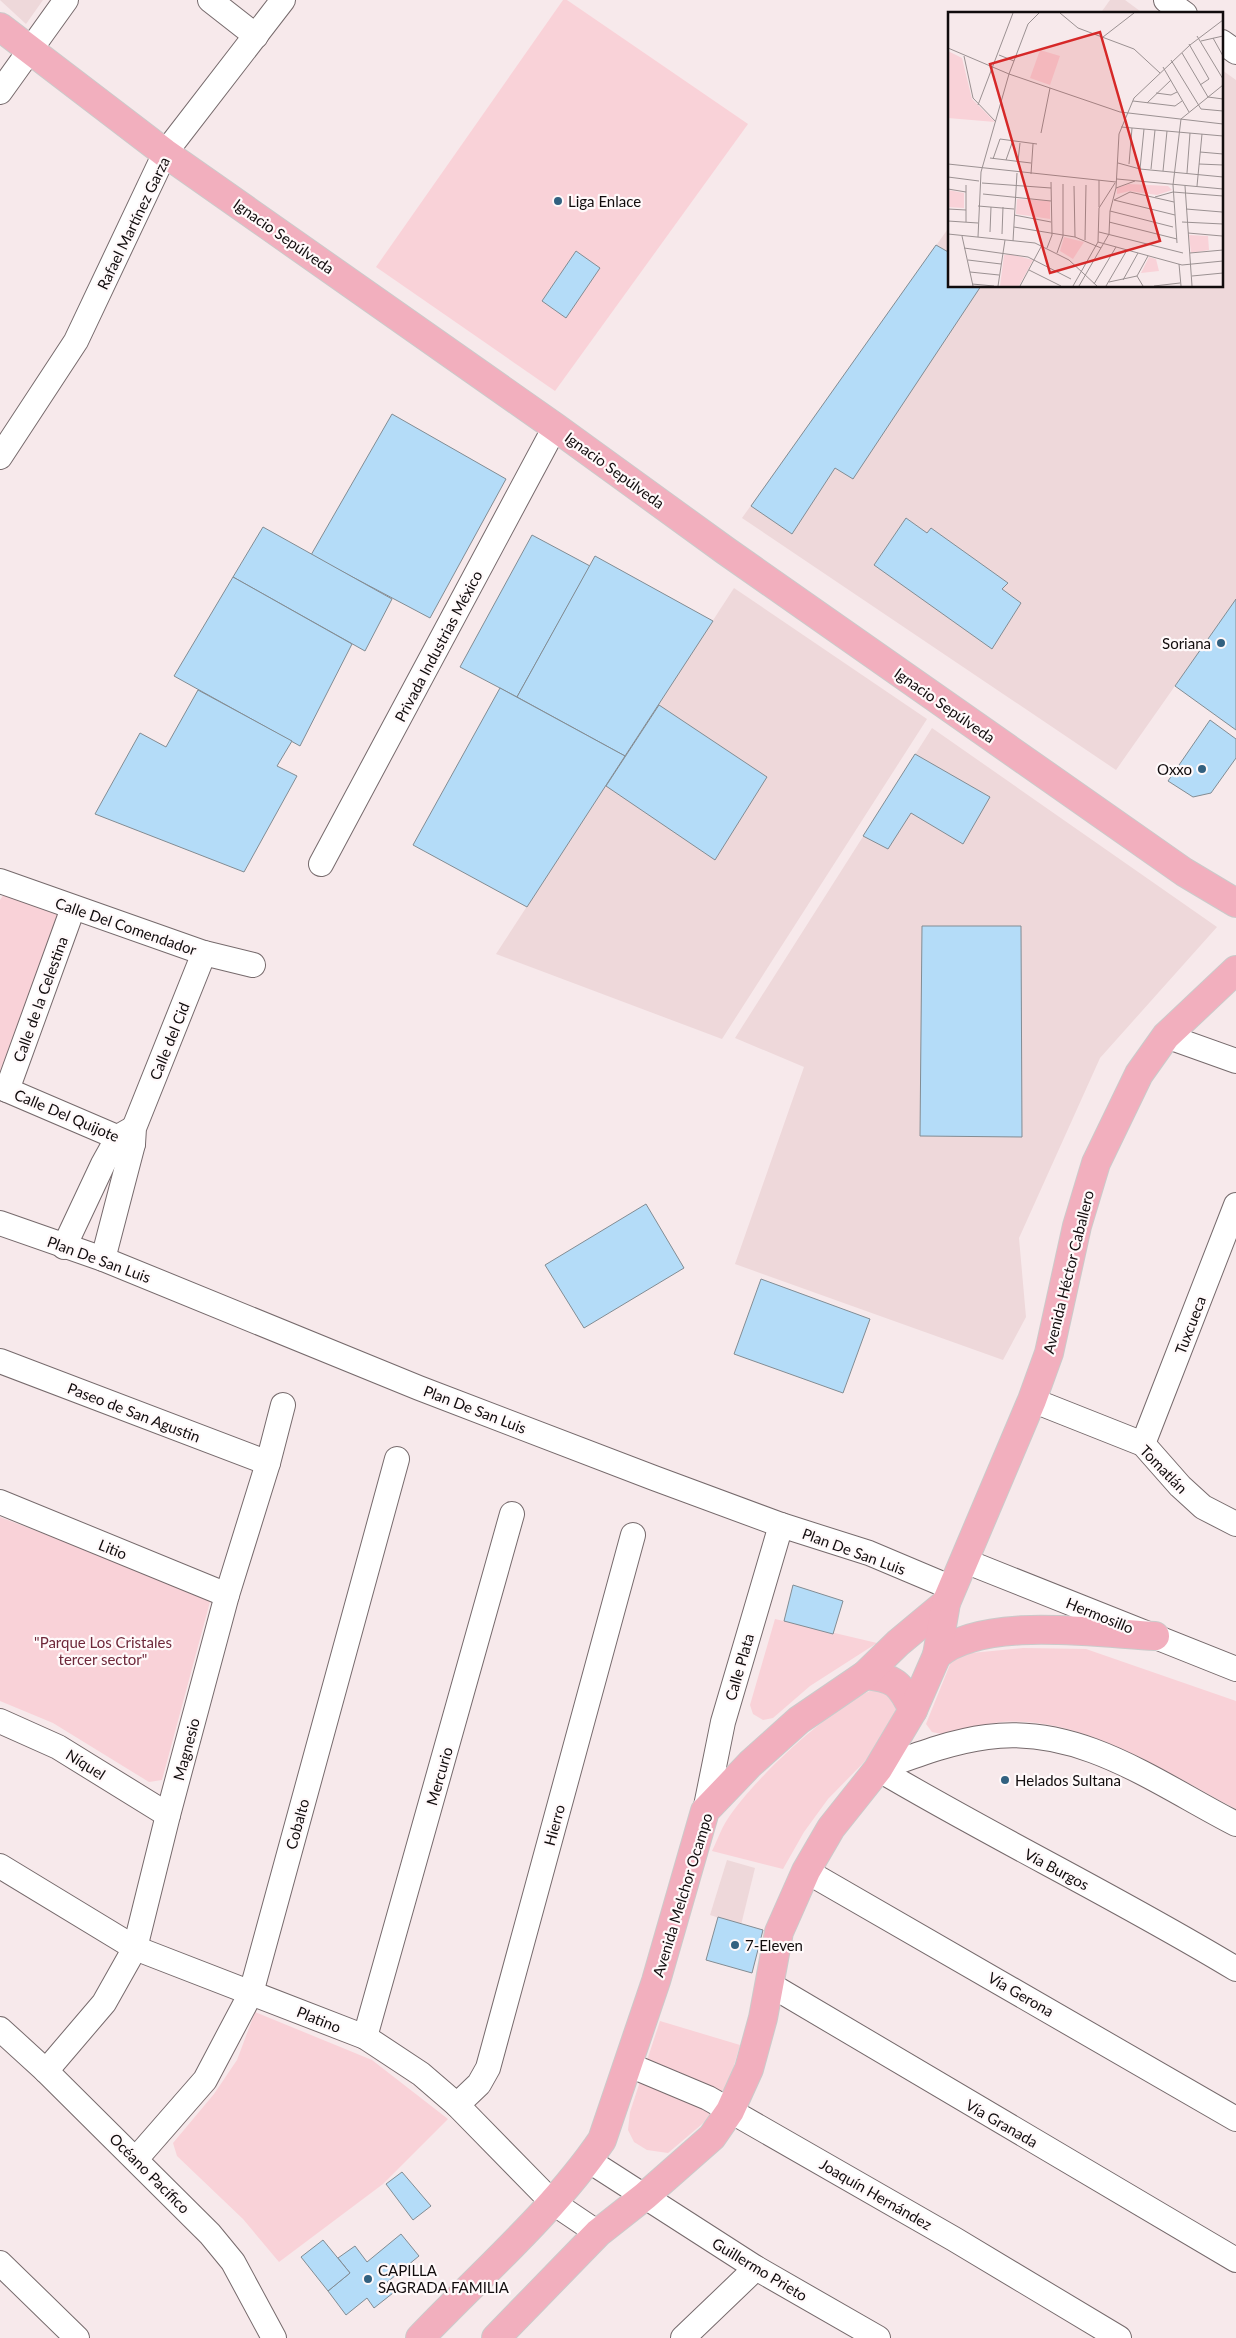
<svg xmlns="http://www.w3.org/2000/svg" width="1236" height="2338" viewBox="0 0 1236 2338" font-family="Lato,sans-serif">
<rect width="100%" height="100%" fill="#f7e9eb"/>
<g fill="#eed8da">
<path d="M0,0H43L26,24Z"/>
<path d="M1110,0H1125L1144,14H1100Z"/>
<path d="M1222,70L1236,80V599L1116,770L742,518L950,226V286H1222Z"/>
<path d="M734,588L927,719L722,1039L496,954Z"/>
<path d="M932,728L1217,927L1100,1058L1019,1238L1026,1317L1003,1360L735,1264L804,1067L735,1038Z"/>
<path d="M727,1860L755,1868L741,1925L710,1915Z"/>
</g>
<g fill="#f9d2d8">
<path d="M563,0H567L748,124L555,391L376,267Z"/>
<path d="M4,894L60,913L0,1072V900Z"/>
<path d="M0,1517L211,1598L162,1780L149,1782L53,1723L0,1701Z"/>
<path d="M775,1619L877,1643L810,1686L773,1718L763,1720L753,1714L750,1705Z"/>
<path d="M1023,1648L1086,1649L1236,1701V1809C1166,1773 1084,1716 1002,1722C982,1724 961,1730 942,1734L932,1732L926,1724L951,1662L961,1654Z"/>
<path d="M885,1685L899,1704L874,1752L828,1799L804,1832L783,1869L712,1851C717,1841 721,1829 727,1820C753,1779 839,1698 885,1685Z"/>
<path d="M255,2012L372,2060L448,2119L383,2184L279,2262L243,2219L177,2156L173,2143L214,2094L237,2060Z"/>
<path d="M660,2021L740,2045L727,2090L715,2113L668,2153L647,2150L634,2142L628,2130L630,2112Z"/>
</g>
<g fill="#b4dcf8" stroke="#828c93">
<path d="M936,245L950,253V286H981L853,479L835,468L792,534L751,506Z"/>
<path d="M576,251L600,268L566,318L542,301Z"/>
<path d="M392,414L506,479L430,618L311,555Z"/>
<path d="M906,518L927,533L931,528L1008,583L1002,589L1021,603L992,649L874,565Z"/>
<path d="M263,527L392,599L365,651L233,577Z"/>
<path d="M532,535L590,566L517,697L460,667Z"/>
<path d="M595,556L713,621L625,756L517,697Z"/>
<path d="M233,577L352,644L300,746L174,676Z"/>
<path d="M1236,599V730L1175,686Z"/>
<path d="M500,688L625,756L527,907L413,845Z"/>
<path d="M198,690L292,741L277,766L297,776L244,872L95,814L140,733L166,747Z"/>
<path d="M659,705L767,777L715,860L606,786Z"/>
<path d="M1210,720L1236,739V758L1211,793L1193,797L1168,781Z"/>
<path d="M915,754L990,797L963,844L911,813L888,849L863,836Z"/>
<path d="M922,926H1021L1022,1137L920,1136Z"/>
<path d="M646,1204L684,1268L584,1328L545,1265Z"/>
<path d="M761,1279L870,1319L843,1393L734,1354Z"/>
<path d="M793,1585L843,1601L833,1634L784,1621Z"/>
<path d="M718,1917L763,1930L752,1973L706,1960Z"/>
<path d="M402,2172L431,2206L413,2220L386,2184Z"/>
<path d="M401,2234L419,2256L385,2284L393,2293L374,2308L367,2298L346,2315L328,2291L350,2273L338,2258L355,2246L367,2262Z"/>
<path d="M323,2240L350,2273L328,2291L301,2257Z"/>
</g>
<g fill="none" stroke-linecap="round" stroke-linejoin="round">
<defs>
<g id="minor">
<path d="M210,0L256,36"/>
<path d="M1166,0L1185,14"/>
<path d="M1222,42L1236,52"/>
<path d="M0,92L66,0"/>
<path d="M0,457L76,341L165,153L283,0"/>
<path d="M321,864L555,427"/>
<path d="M0,881L204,953L253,965"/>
<path d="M1166,1036L1236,1061"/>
<path d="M0,1087L133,1144"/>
<path d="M7,1090L73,908"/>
<path d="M0,1223L103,1259L419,1388L654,1478L781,1525L869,1553L952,1588"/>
<path d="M64,1247L103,1164L118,1137L132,1129"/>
<path d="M103,1259L133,1144L134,1128L204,953"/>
<path d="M0,1361L268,1463"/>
<path d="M1032,1400L1143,1444L1180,1486L1203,1507L1236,1524"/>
<path d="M1143,1444L1236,1205"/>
<path d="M0,1502L227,1595"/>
<path d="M965,1561L1236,1669"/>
<path d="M0,1721L58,1747L168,1815"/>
<path d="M878,1769C996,1839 1119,1898 1236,1969"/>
<path d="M878,1769C914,1756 949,1742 987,1737C1080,1724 1158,1784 1236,1824"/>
<path d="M705,1811L723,1722L781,1525"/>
<path d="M0,1866L135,1948L365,2037L421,2074L457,2105L552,2202L598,2233"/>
<path d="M806,1871L1236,2119"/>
<path d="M769,1984L1236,2260"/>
<path d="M0,2029L46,2071L210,2234L233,2262L274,2338"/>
<path d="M365,2037L512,1514"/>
<path d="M627,2064L708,2098L954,2239L1119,2338"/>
<path d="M46,2071L104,2003L135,1948L168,1815L227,1595L268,1463L283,1405"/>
<path d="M457,2105L479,2084L488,2068L633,1535"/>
<path d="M136,2159L205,2080L251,1993L397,1459"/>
<path d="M588,2160L756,2268L878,2338"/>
<path d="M0,2263L77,2338"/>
<path d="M683,2338L756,2268"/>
</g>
<g id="major">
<path d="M0,27L165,153L555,427L726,551L1184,872L1236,903"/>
<path d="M937,1655C983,1616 1096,1633 1155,1636"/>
<path d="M865,1675C895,1678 900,1683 913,1710"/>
<path d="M420,2338C480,2275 553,2212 602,2140L656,1981L705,1811L750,1764L799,1720L865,1675L898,1643L946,1603"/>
<path d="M496,2338L598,2233L645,2196L712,2137L730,2111L749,2069L763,2018L779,1932L806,1871L831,1828L878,1769L913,1710L937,1655L946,1603L1032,1400L1049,1353L1077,1226L1096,1163L1139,1074L1166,1036L1236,970"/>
</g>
</defs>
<use href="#minor" stroke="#766a6c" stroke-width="26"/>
<use href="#major" stroke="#cbcaca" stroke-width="30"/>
<use href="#minor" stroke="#fff" stroke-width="24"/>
<use href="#major" stroke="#f2afbe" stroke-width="28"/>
</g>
<g fill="#326180" stroke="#fff9fa" stroke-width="2">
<circle cx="558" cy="201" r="5"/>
<circle cx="1221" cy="643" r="5"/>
<circle cx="1202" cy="769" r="5"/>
<circle cx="1005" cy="1780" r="5"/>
<circle cx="735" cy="1945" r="5"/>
<circle cx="368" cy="2279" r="5"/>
</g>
<g text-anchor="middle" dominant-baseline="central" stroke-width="4.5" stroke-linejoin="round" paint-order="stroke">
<g font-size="15" fill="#110c0d" stroke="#fff9fa" text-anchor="start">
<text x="568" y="201">Liga Enlace</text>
<text x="1211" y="643" text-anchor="end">Soriana</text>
<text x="1192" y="769" text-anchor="end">Oxxo</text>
<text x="1015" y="1780">Helados Sultana</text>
<text x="745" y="1945">7-Eleven</text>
<text x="378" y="2270">CAPILLA<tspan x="378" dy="17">SAGRADA FAMILIA</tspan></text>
</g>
<g font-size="15" fill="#110c0d" stroke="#fff9fa">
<text transform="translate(133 223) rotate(-64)">Rafael Martínez Garza</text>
<text transform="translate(284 236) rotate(35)">Ignacio Sepúlveda</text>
<text transform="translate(615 470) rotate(36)">Ignacio Sepúlveda</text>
<text transform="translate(438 646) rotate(-62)">Privada Industrias México</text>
<text transform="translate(945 705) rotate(35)">Ignacio Sepúlveda</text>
<text transform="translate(126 926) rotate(19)">Calle Del Comendador</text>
<text transform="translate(40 999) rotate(-70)">Calle de la Celestina</text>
<text transform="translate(169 1041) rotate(-68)">Calle del Cid</text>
<text transform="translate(67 1115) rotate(23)">Calle Del Quijote</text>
<text transform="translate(99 1259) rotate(20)">Plan De San Luis</text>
<text transform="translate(1068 1272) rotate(-76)">Avenida Héctor Caballero</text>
<text transform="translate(1190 1325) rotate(-69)">Tuxcueca</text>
<text transform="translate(475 1409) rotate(21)">Plan De San Luis</text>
<text transform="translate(134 1412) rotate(21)">Paseo de San Agustin</text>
<text transform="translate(1164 1469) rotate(46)">Tomatlán</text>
<text transform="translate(113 1549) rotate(22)">Litio</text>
<text transform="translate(854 1551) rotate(20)">Plan De San Luis</text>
<text transform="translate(1100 1615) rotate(22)">Hermosillo</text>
<text transform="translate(739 1667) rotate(-74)">Calle Plata</text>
<text transform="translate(186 1749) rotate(-75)">Magnesio</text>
<text transform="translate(86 1764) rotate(32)">Níquel</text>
<text transform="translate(439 1776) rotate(-74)">Mercurio</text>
<text transform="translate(297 1824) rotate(-75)">Cobalto</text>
<text transform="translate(554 1825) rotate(-75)">Hierro</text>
<text transform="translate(1057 1869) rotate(28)">Vía Burgos</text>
<text transform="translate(682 1895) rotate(-73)">Avenida Melchor Ocampo</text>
<text transform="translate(1021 1994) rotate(30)">Vía Gerona</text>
<text transform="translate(319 2019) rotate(22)">Platino</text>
<text transform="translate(1002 2123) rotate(30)">Vía Granada</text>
<text transform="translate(150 2173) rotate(45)">Océano Pacífico</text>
<text transform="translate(876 2194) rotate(30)">Joaquín Hernández</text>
<text transform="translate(760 2269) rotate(31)">Guillermo Prieto</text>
</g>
<g font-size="15" fill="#6e283a" stroke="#fff9fa">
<text x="103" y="1642">"Parque Los Cristales<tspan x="103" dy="17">tercer sector"</tspan></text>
</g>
</g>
<g transform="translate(948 12)">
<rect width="275" height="275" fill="#f7e9eb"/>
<path d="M92,38L112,44L102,73L82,66ZM0,39L14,46L24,87L47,110L0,106ZM181,172L220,174L224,178L209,183L182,179L169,182V176ZM0,178L16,181V196L0,195ZM69,187L102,189V207L68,202ZM241,223L260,224L261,238L243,241ZM116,225L136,230L125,247L112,239ZM62,242L85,248L71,274H52L56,243ZM201,245L208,247L211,259L193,261Z" fill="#f9d2d8"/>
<path fill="none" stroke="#9b9192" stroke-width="1" d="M112,1L130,16L186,37L212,61M249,24L275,67M155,25L186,1M265,26L275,44M253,29L275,24M241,32L261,67L252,73M0,36L61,62L172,100L275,112M234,41L260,85L275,87M51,43L66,49M16,44L25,86L48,110M223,48L253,97L275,99M215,55L241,100M208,81L223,83L229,80M185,89L227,94L234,89M199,91L223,68M30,93L65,1M173,115L275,124M93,121L102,76M252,140L275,142M42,146L83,151M45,147L52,127L89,132M58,148L64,131M70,149L72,131M170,151L192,157L275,165M0,152L168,170M181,152L184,116M251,152L275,153M192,157L196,117M203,157L207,118M215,159L219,119M239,161L242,121M83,162L85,132M0,165L31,169M169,167L275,177M151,168V195M34,171L103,176M126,174L127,225M237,174L244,274M249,174L254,122M168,176L187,169M0,177L18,180M275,180V246M35,182L103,189M207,185L225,180L275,184M166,188L182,180L226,190M166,188L227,203M30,194L66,197M0,197L18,198M238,197L274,200M162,199L225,215M66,203L103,210M0,209L30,211M18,210V173M161,210L229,227M234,210L275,212M66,215L127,225L153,236M42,220L43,195M151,220L235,241M240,221L274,224M0,222L87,231L121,248L149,274M54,222L55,195M14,224L25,274M30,225L33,160L61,62L80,12L91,1M137,228L138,173M65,229L69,161M150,230L234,253L275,249M229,231L225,173L233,107L275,73M16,236L80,245L123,267M99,236L104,223L103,170M109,241L115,224V172M242,241L275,238M20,248L53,252M231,252L233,274M81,258L113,274M22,260L51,263M244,264L275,261M175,268L190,241M161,270L189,264M24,272L46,274M146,272L168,235M50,274L57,228M72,274L94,233M125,274L150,230L151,196L167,171M131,274L161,222L162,199L168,176L171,122L186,86L242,33L275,8M158,274L179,238M195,274L189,264L200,244M206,274L232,271"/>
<path fill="#d62828" fill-opacity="0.15" stroke="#d62828" stroke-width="2.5" d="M152,20L212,229L102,261L42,52Z"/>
<rect width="275" height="275" fill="none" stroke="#110c0d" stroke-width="2.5"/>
</g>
</svg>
